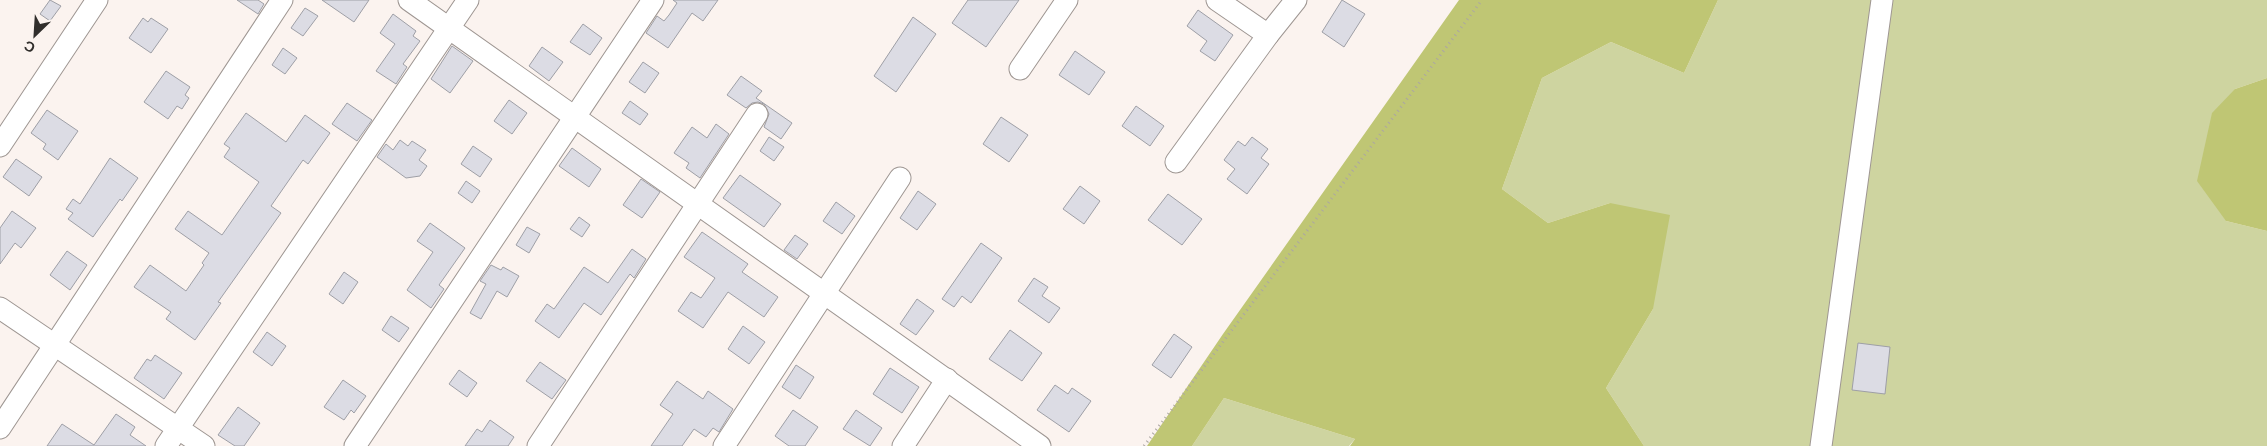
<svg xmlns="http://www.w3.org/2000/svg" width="2267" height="446" viewBox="0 0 2267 446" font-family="Barlow,sans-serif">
<rect width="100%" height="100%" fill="#fbf3ef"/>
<g fill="#ced4a0">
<path d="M1718,0H2267V78L2235,89L2226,221L2267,231V446H1644L1606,388L1653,309L1610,203L1548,223L1502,189L1542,78L1611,42L1684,73Z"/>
<path d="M1224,398L1355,439L1349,446H1192Z"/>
</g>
<g fill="#bfc674">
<path d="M1459,0H1718L1684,73L1611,42L1542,78L1502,189L1548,223L1610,203L1670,215L1653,309L1606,388L1644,446H1350L1355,439L1224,398L1192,446H1147L1223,334Z"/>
<path d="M2267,78V231L2226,221L2197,181L2212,113L2235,89Z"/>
</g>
<g fill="#dcdce4" stroke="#9e9fa6">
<path d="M50,0L61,6L50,21L40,14Z"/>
<path d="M237,0H258L264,4L258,14Z"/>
<path d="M322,0H369L354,22Z"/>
<path d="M673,0H718L703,21L692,13L668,48L646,33L657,16L664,21L669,15L677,3Z"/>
<path d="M968,0H1019L986,47L952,23Z"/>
<path d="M1342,0L1365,14L1344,47L1322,32Z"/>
<path d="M305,8L318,16L303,36L291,28Z"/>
<path d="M1198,10L1233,35L1215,61L1200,51L1207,41L1187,26Z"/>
<path d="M393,14L416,31L413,36L420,41L403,64L407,67L396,84L376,71L395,44L380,33Z"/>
<path d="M913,17L936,34L896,92L874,76Z"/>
<path d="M143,18L148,22L151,18L168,29L151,53L129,38Z"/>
<path d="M583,24L602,38L590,55L570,42Z"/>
<path d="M452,46L473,61L450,93L431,79Z"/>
<path d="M542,47L563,62L549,81L529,66Z"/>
<path d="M283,48L297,58L285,74L272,65Z"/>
<path d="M1075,51L1105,72L1089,95L1059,75Z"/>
<path d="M643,62L659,73L645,93L629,82Z"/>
<path d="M166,71L190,87L185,95L189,98L182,109L177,106L168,119L144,102Z"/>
<path d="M741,76L762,91L756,98L792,123L781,139L764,127L769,114L764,104L758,102L752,103L746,108L727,95Z"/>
<path d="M509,100L527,113L512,134L494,121Z"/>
<path d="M630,101L648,114L640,125L622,113Z"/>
<path d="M347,103L372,120L357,141L332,124Z"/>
<path d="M1136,106L1164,126L1150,146L1122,126Z"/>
<path d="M47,110L78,131L58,160L43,149L46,144L31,133Z"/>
<path d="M246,113L286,142L305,115L330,133L308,164L303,160L271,206L281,213L218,302L221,303L195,340L166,319L171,312L134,287L150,265L186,291L204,265L202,263L209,253L175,229L188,211L222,235L259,182L224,157L230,148L224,144Z"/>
<path d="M1001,117L1028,135L1009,162L983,144Z"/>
<path d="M716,124L729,134L700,178L686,168L689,163L674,153L692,127L707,138Z"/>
<path d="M769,137L784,147L774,161L760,151Z"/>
<path d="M1252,137L1268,149L1261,158L1269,164L1247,194L1227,179L1235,169L1224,160L1238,141L1245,146Z"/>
<path d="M400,140L408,146L412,141L426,150L419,160L427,166L420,176L406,178L377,157L386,144L393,150Z"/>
<path d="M473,146L492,159L480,177L461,164Z"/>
<path d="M572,148L601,169L589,187L559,166Z"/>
<path d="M110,158L138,178L122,201L120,199L93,237L68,219L73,213L66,209L73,199L80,204Z"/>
<path d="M16,159L42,177L29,196L3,177Z"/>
<path d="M740,175L781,204L764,227L723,198Z"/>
<path d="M641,179L660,192L642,218L623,205Z"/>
<path d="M466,181L480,191L472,203L458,193Z"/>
<path d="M1080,186L1100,201L1084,224L1063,209Z"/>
<path d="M918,191L936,204L917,230L900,218Z"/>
<path d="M1168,194L1202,219L1182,245L1148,220Z"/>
<path d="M836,202L855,216L842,234L823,221Z"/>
<path d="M12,211L36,228L21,248L15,243L0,264V228Z"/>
<path d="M579,217L590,225L582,237L570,229Z"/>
<path d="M430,223L465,248L439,285L444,289L431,308L407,290L433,252L417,241Z"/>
<path d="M527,227L540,234L529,253L516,245Z"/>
<path d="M702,232L748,264L742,272L778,297L764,317L728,292L703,328L678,311L691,292L701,298L715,278L684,257Z"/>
<path d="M795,235L808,244L797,259L784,250Z"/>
<path d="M981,243L1002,258L971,303L962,296L954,307L942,299Z"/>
<path d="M632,249L646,259L634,278L630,274L601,315L584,303L559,338L535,321L547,304L554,309L584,267L608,283Z"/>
<path d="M67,251L87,265L70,290L50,275Z"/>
<path d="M491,265L501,270L503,267L519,276L507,297L497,291L481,319L470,313L486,284L480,281Z"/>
<path d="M344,272L358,282L343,304L329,294Z"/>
<path d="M1034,278L1048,287L1042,296L1060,308L1049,323L1018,301Z"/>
<path d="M917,299L934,311L916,335L900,324Z"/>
<path d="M391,316L409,328L399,342L382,330Z"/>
<path d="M743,326L765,342L749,364L728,349Z"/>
<path d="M1010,330L1042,353L1022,381L989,359Z"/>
<path d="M267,332L286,346L272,366L253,352Z"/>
<path d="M1174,334L1192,347L1171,378L1152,365Z"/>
<path d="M1858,343L1890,347L1885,394L1852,390Z"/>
<path d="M155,355L182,373L164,399L134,378L147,359L151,361Z"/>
<path d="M540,362L566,380L552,399L526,381Z"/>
<path d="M796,365L814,377L800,399L782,387Z"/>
<path d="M890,368L919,387L902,413L873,394Z"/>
<path d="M459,370L477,383L467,397L449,384Z"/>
<path d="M343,380L366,396L354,413L351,410L344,420L324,407Z"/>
<path d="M677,381L703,399L708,391L733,409L719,432L713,428L706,437L694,429L682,446H651L673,414L660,405Z"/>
<path d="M1055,385L1068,394L1072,388L1091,401L1069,432L1037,410Z"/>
<path d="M238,407L260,423L244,446H235L218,435Z"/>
<path d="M793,410L818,427L805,446H789L775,436Z"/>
<path d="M856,410L882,428L870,446L843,429Z"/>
<path d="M116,414L135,427L130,435L146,446H47L62,424L94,445Z"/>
<path d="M490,420L514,437L508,446H465L477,429L482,432Z"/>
</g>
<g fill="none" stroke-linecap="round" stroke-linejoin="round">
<defs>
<g id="minor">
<path d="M409,0L1040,446"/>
<path d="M1217,0L1268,35L1296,0"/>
<path d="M1020,69L1067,0"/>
<path d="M0,146L97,0"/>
<path d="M1176,162L1268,35"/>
<path d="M0,308L204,446"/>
<path d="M0,428L282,0"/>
<path d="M166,446L468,0"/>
<path d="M355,446L653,0"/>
<path d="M538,446L757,114"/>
<path d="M724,446L900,178"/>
<path d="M903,446L947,379"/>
<path d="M1821,446L1882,0"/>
</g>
</defs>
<use href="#minor" stroke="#9e9692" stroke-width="23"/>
<path stroke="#aca6a3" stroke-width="3" stroke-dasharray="1 4" stroke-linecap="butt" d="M1144,446L1482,0"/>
<use href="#minor" stroke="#fff" stroke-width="21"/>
</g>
<g transform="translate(35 35) rotate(205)" stroke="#fbf3ef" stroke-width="4" paint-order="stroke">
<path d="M0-4L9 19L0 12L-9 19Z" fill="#312e2c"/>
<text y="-8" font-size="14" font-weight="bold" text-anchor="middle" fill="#312e2c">С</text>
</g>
</svg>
